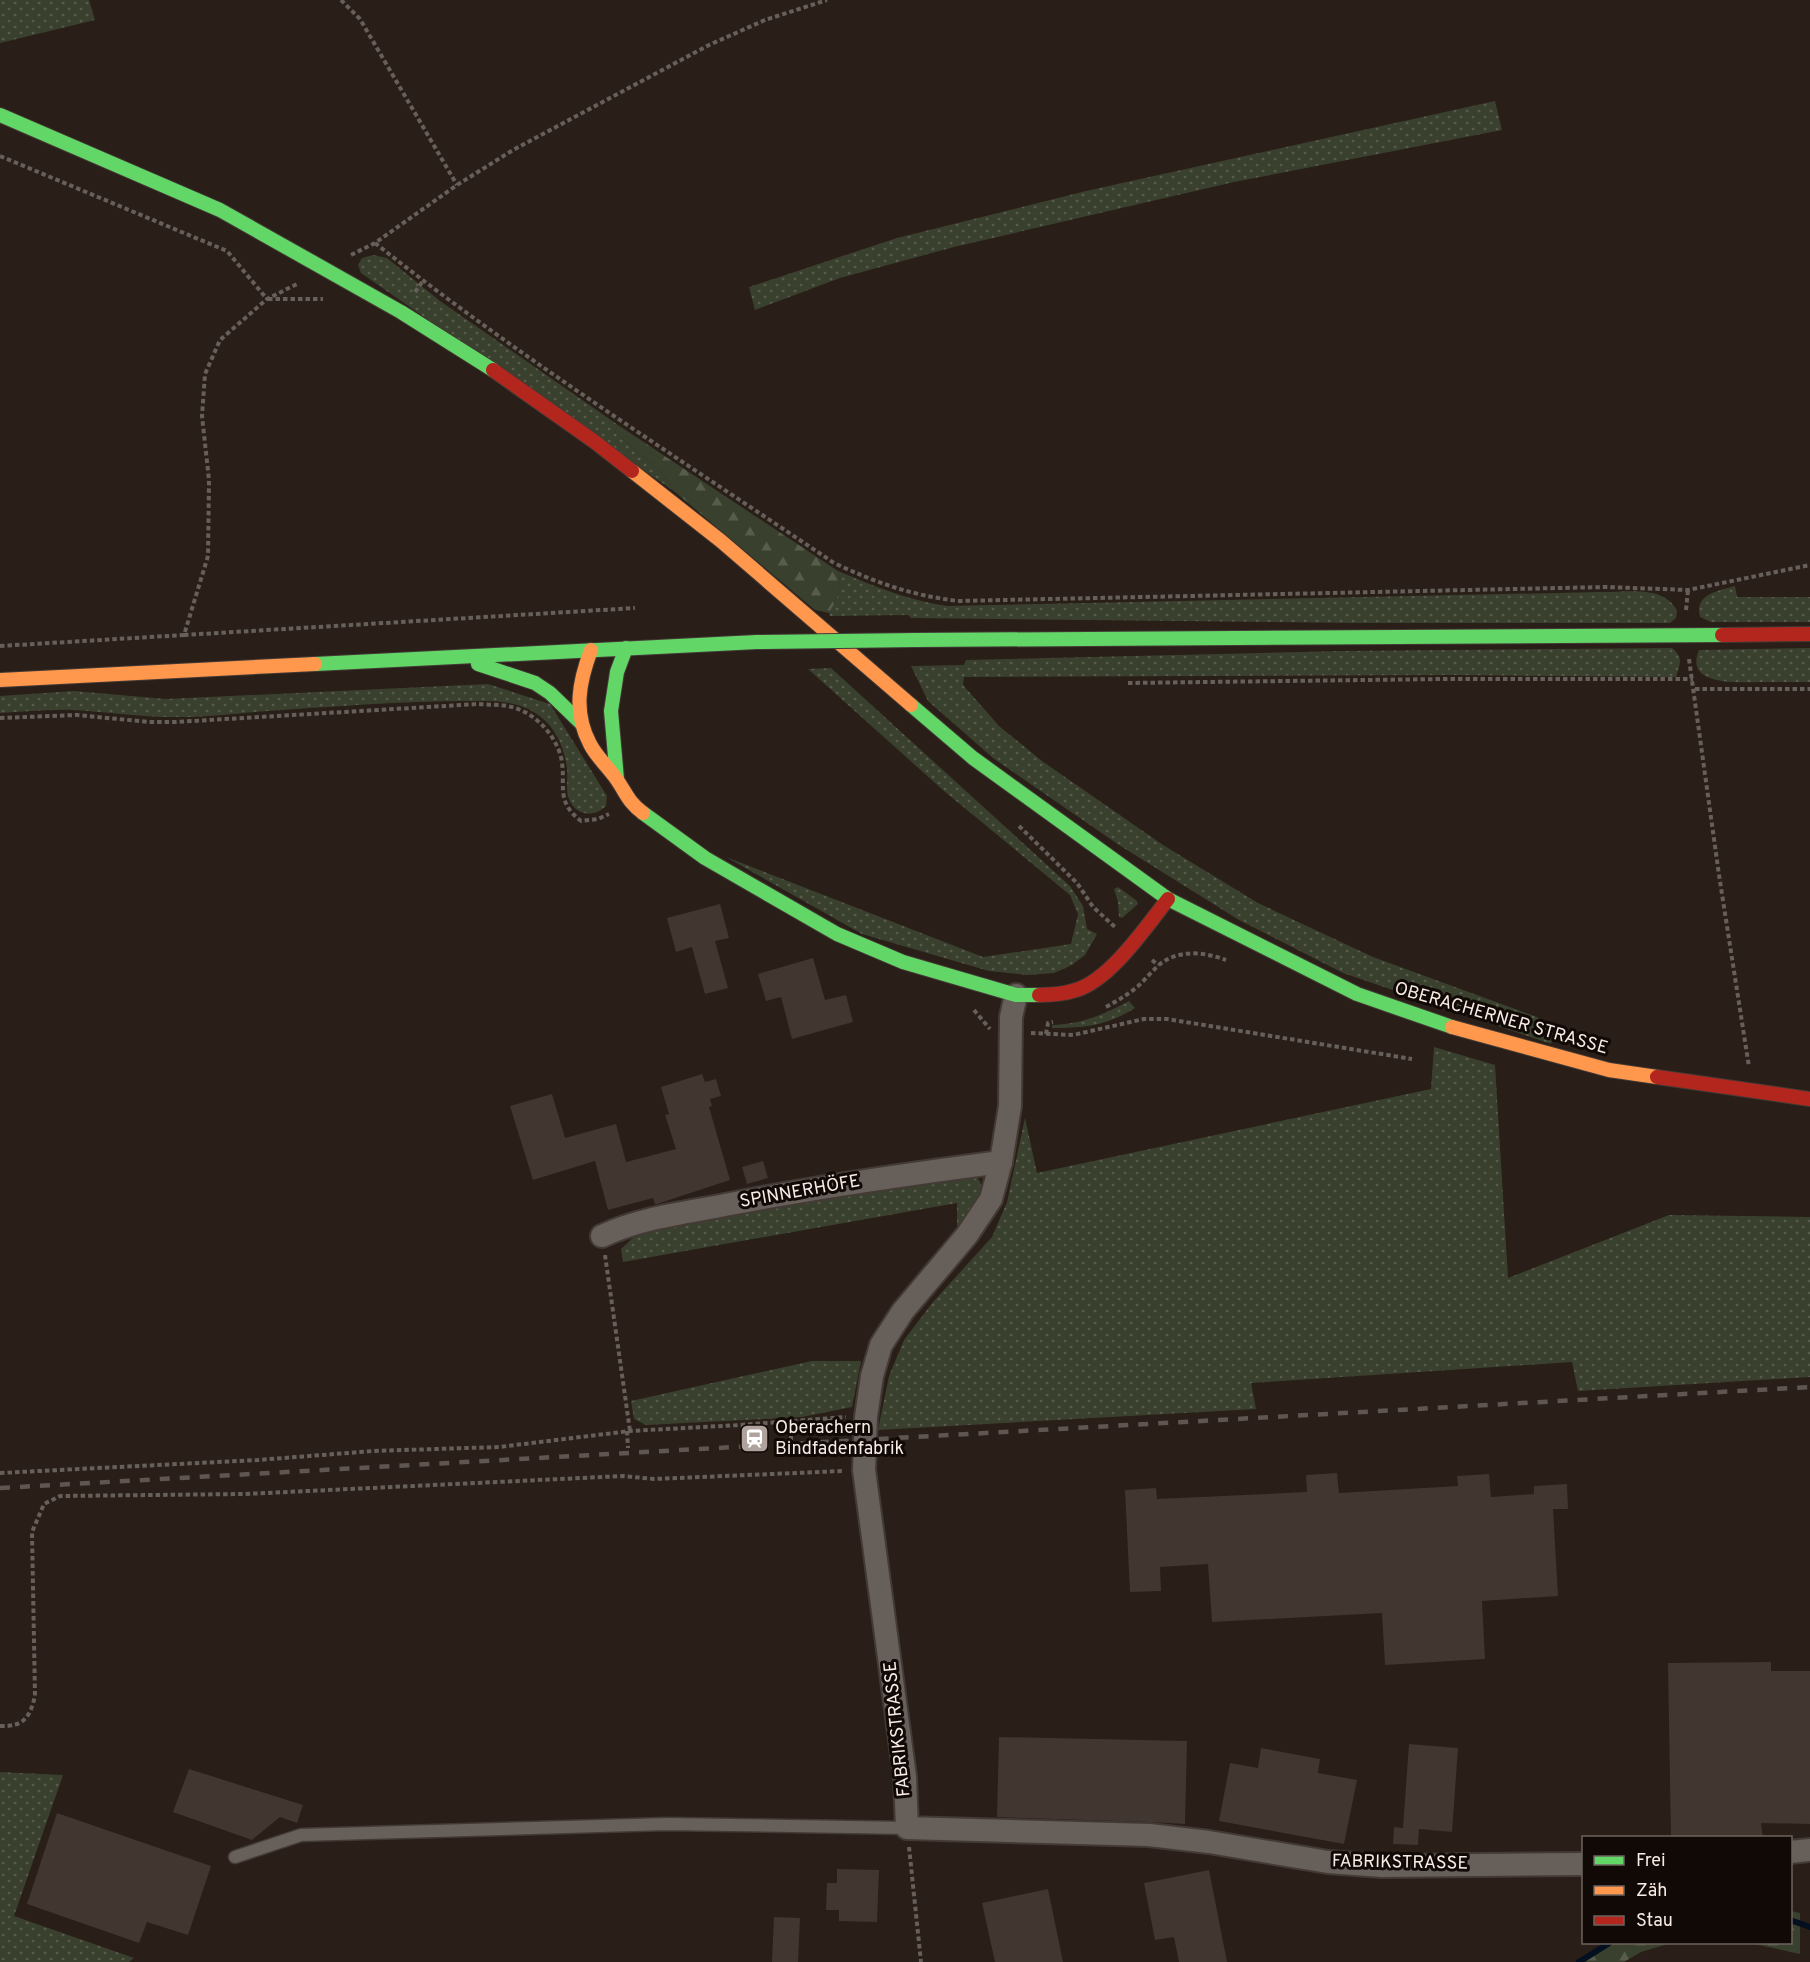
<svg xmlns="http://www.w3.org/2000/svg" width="1810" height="1962" viewBox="0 0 1810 1962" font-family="Overpass,sans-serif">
<defs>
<pattern id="grass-dots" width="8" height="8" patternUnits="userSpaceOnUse" patternTransform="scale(1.5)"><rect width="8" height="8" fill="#3a402e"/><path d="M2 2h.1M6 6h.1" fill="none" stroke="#575c4c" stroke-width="1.8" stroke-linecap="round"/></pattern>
<pattern id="forest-firs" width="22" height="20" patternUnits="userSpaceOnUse" patternTransform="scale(1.5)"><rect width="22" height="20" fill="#3a402e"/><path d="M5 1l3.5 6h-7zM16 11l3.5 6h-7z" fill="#575c4c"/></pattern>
</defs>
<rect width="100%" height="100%" fill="#291e18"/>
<g fill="url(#grass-dots)">
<path d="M0,0H89L95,20L0,43Z"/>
<path d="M1495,101L1502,130L1234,182L954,247L840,278L755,310L749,287L897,238L1086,191Z"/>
<path d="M373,255L387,258L440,301L618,425L615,432L662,473L675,492L361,273L358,265L362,258Z"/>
<path d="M838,571C876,587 907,600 947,606L1600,592C1625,593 1664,584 1677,611L1676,618L1670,623H1355L911,618L908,615L830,616L829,613C837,599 843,588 838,571Z"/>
<path d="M1735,586L1737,597H1810V622H1711L1700,617C1694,594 1718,591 1735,586Z"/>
<path d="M1672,648C1684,658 1680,663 1676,677L1454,675L964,677L963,685L999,726L1042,761L1163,845L1258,903L1373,957L1537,1017L1556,1029L1551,1044L1343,973L1239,920L1119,845L993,758L928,701L911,666L964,665L966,660L1340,651Z"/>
<path d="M1810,648V682C1794,682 1779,682 1763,682C1743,682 1683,688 1699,650Z"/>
<path d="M831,668L1070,886L1083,906L1087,929L1097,934L1085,955L1072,965L1054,973L1027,975L989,971L862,934L726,857L983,957L1071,944L1078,914L1070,895L944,791L808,669Z"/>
<path d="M488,684L550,704L607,796L606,806C593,819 573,815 568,796C566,787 568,777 567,768C560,721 531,701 486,701C413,700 340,706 268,711C239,713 210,717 182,717C146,718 109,712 73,710C49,709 24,712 0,713V696L74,691L166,699Z"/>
<path d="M1118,887L1137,901L1138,904L1122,918L1119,917L1118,902L1114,889Z"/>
<path d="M1129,1001L1135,1008C1106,1026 1085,1028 1052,1028V1025C1082,1024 1103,1015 1129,1001Z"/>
<path d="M1434,1047L1495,1065L1508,1278L1669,1215L1810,1217V1377L1578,1391L1572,1362L1251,1383L1256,1409L878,1430L889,1376L904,1340L933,1302L992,1237L1007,1202L1025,1118L1037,1173L1431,1089Z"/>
<path d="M964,1175C968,1176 975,1177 978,1179C989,1190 964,1220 957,1230V1203L623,1262L621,1249L635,1236L640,1228Z"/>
<path d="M812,1361H861L852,1407L802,1417L646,1425L634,1419L631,1401Z"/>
<path d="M0,1772L63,1775L14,1916L134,1958L129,1962H0Z"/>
</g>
<g fill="url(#forest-firs)">
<path d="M618,425L838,571C843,589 838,598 829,613L815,610L675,492L662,473L615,432Z"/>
<path d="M1791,1911L1800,1913V1954L1750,1943L1790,1942Z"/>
<path d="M1610,1942H1671V1943L1641,1952L1624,1962H1576Z"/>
</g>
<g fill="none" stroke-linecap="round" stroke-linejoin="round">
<g stroke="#040f20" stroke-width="6">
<path d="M1790,1920L1810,1927"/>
<path d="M1579,1962L1611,1942"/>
</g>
</g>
<g fill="#413630">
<path d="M720,904L729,938L715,941L728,988L705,994L692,947L676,952L667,918Z"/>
<path d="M813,958L825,1000L846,995L853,1022L792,1039L781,997L766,1001L758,974Z"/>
<path d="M702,1074L705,1082L716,1079L721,1096L710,1099L712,1106L709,1107L730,1180L657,1204H655L653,1198L608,1210L595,1161L533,1180L510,1106L552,1094L565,1138L616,1124L626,1162L676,1149L665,1115L669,1114L661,1087Z"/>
<path d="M763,1161L768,1178L747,1184L742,1167Z"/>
<path d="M1337,1473L1339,1493L1458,1486L1457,1476L1489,1474L1491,1497L1534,1494V1486L1567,1484L1568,1509H1553L1558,1596L1482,1601L1485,1659L1385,1665L1382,1613L1212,1622L1208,1564L1160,1567L1161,1591L1130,1592L1125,1490L1156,1488L1157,1499L1307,1492L1306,1475Z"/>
<path d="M1771,1662V1671H1810V1824L1761,1823L1763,1838H1671L1668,1663Z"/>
<path d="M999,1737L1187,1741L1185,1824L1149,1822L997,1817Z"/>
<path d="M1409,1744L1458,1748L1452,1832L1419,1829L1418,1845L1393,1844L1394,1827L1403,1828Z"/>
<path d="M1261,1748L1320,1759L1318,1773L1357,1780L1344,1844L1219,1821L1230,1763L1258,1768Z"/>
<path d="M189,1769L303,1805L297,1823L280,1817L252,1840L173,1812Z"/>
<path d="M57,1813L211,1866L188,1935L147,1922L139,1943L27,1904Z"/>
<path d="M837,1869L879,1870L877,1922L839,1921V1910H826L827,1883H837Z"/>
<path d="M1209,1870L1227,1962H1179L1174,1937L1155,1940L1144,1883Z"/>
<path d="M1048,1889L1063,1962H995L982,1903Z"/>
<path d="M774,1917L800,1918L798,1962H772Z"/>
</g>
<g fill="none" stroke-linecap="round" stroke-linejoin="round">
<defs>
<path id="lane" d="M235,1857L301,1835L667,1824L907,1828"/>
<g id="street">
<path d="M1016,995L1011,1017L1010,1106L1001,1162L991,1199L967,1235L903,1311L881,1345L872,1376L866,1417L864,1470L905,1777L907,1828L1149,1835L1209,1842L1328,1862L1382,1866L1584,1864"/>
<path d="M602,1236C640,1218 684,1213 725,1205C817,1187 909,1174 1001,1162"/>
<path d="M1790,1852L1810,1850"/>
</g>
<g id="fast">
<path d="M0,115L220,210L401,312L493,370"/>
<path d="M916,640L1722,635"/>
<path d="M315,664L757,642"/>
<path d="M478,664L535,683L550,693L581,723"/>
<path d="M911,705L973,758L1168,899L1357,994L1452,1027"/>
<path d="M617,779L611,711L617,672L626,648"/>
<path d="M643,813L705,858L837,934L903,962L1016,995H1039"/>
</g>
<g id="slow">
<path d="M632,471L721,541L911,705"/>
<path d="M591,650C579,682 573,712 590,744C596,756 607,766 615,777C626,792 627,801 643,813"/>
<path d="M0,680L315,664"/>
<path d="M1452,1027L1609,1070L1657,1077"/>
</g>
<g id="jam">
<path d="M493,370L595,442L632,471"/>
<path d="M1722,635L1810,634"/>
<path d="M1039,995C1051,995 1064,994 1076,990C1110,980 1146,927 1168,899"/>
<path d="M1657,1077L1810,1099"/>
</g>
</defs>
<use href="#lane" stroke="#433a35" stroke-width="15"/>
<use href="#street" stroke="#433a35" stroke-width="26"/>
<use href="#fast" stroke="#433a35" stroke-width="16"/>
<use href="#slow" stroke="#433a35" stroke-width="16"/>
<use href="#jam" stroke="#433a35" stroke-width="16"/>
<g stroke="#675f5a" stroke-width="4" stroke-dasharray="4.5 3" stroke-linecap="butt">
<path d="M341,0L360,19L457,185"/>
<path d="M0,156L227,251L267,299"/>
<path d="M375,243C521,359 680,459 834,563C877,583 910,595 958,601L1606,587L1688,590L1810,565"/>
<path d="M351,255L375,243L457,185L513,150L709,45L765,20L827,0"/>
<path d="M415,292L423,281"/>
<path d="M268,299H323"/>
<path d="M1686,610L1688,590"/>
<path d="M184,635L635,608"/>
<path d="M0,646L184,635L208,556L209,480L202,416L205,374L220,340L267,299L299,283"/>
<path d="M1689,659L1719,875L1749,1067"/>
<path d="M1128,683L1443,679H1693"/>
<path d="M1695,689H1810"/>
<path d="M0,718L77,715L149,722H176L478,704C489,705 504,704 515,708C537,715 555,735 561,757C567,785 554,800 581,821L598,819L609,814"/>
<path d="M1019,826L1077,883L1093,907L1115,927"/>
<path d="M1152,960L1158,965"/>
<path d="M1106,1007C1117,1001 1127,995 1137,987C1145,980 1152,971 1160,964C1180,949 1204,952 1226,960"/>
<path d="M974,1010L990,1029"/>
<path d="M1031,1033L1073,1035L1144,1019H1167L1412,1059"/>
<path d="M1046,1034L1048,1023L1053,1022"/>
<path d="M605,1255L630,1431"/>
<path d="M627,1431L628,1448"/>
<path d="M791,1440V1429L829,1427V1417"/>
<path d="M0,1473L258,1460L373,1451L499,1447L630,1431L740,1425L846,1417"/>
<path d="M0,1726C24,1727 30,1717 35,1696L32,1532L44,1504L60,1496L245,1494L623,1476L654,1479L843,1471"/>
<path d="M909,1847L921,1962"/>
</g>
<use href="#lane" stroke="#675f59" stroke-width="12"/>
<use href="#street" stroke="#675f59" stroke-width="22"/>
<use href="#fast" stroke="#63d668" stroke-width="14"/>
<use href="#slow" stroke="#ff974d" stroke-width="14"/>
<use href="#jam" stroke="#b3261e" stroke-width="14"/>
<path stroke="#5f5652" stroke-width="4.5" stroke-dasharray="10 10" stroke-linecap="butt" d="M0,1488L1810,1387"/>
<defs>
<path id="fast-bridge" d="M757,642L916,640"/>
</defs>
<use href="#fast-bridge" stroke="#433a35" stroke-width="16" stroke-linecap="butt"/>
<use href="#fast-bridge" stroke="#63d668" stroke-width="14"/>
</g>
<defs>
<symbol id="station-square" viewBox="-11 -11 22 22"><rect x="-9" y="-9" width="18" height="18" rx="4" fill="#b0a39d" stroke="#110905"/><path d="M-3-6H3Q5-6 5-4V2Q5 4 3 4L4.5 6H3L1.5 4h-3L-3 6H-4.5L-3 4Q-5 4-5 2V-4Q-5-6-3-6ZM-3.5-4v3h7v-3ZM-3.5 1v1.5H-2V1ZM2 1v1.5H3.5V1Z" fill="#fff"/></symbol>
</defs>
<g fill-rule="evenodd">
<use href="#station-square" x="738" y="1422" width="33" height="33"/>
</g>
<g text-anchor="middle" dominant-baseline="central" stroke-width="6" stroke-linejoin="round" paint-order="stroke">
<g font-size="18" fill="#f8ebe4" stroke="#110905">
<text transform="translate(1501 1019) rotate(16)">OBERACHERNER STRASSE</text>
<text transform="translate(800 1192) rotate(-10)">SPINNERHÖFE</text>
<text transform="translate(898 1729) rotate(-96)">FABRIKSTRASSE</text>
<text transform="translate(1400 1863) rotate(1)">FABRIKSTRASSE</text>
</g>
<g font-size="18" fill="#f8ebe4" stroke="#110905" text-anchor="start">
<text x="775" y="1428">Oberachern<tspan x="775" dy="21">Bindfadenfabrik</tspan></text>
</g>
</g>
<rect x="1582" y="1836" width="210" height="108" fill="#110905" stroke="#6d635e" stroke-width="1.5"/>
<rect x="1594" y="1856" width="30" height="9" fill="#63d668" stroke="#6d635e" stroke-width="1.5"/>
<text x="1636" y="1866" font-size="18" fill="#f8ebe4">Frei</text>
<rect x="1594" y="1886" width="30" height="9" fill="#ff974d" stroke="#6d635e" stroke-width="1.5"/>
<text x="1636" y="1896" font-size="18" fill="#f8ebe4">Zäh</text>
<rect x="1594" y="1916" width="30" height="9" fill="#b3261e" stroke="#6d635e" stroke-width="1.5"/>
<text x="1636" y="1926" font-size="18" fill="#f8ebe4">Stau</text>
</svg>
